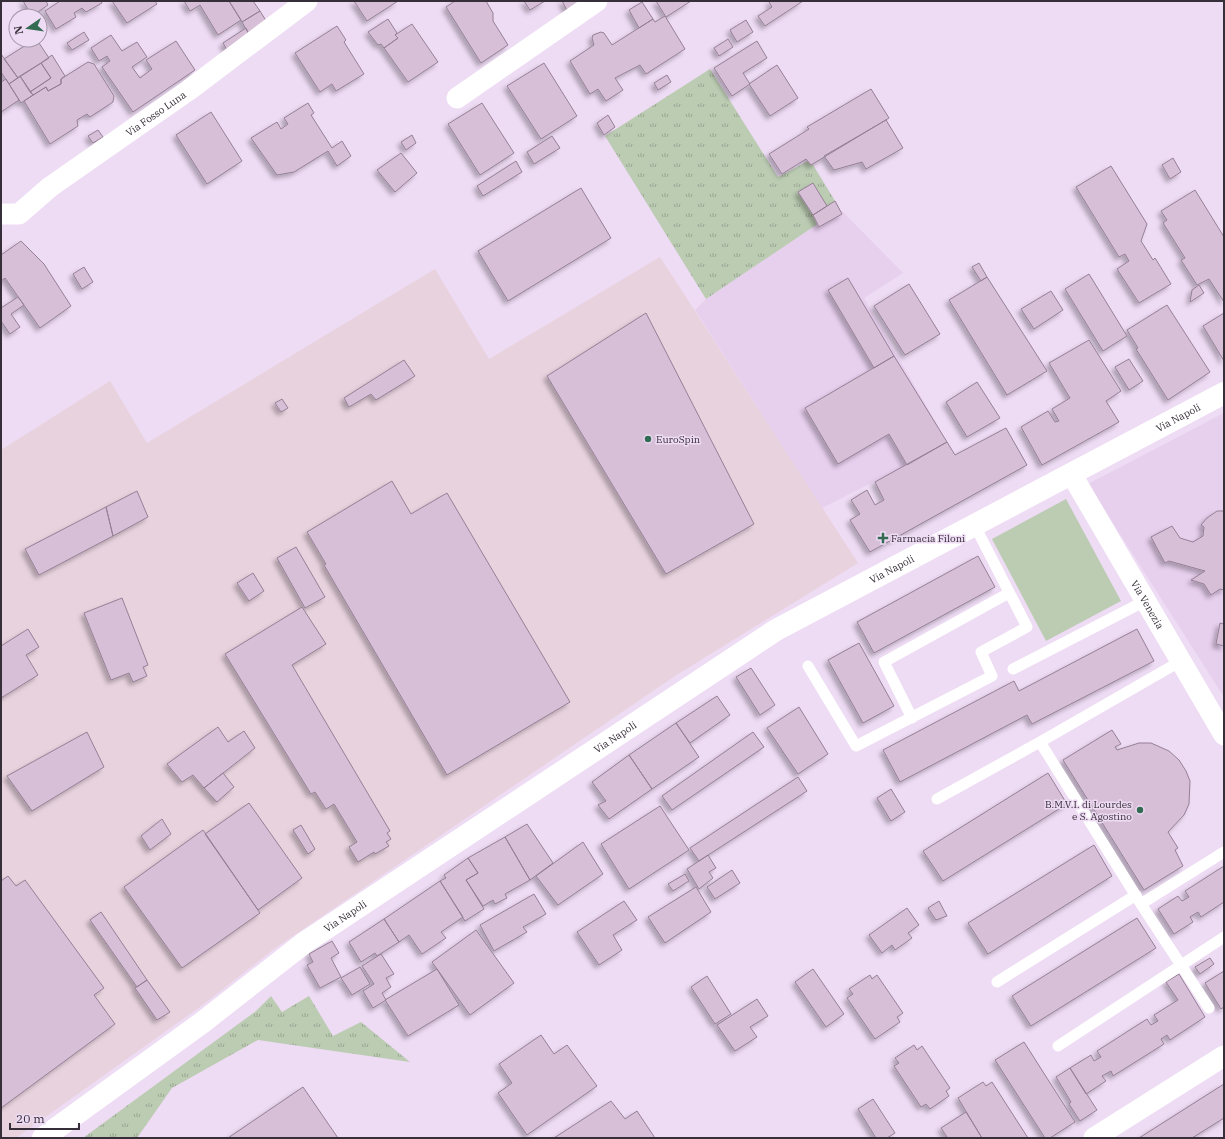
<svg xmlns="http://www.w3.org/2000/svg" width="1225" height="1139" font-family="'IBM Plex Serif',serif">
<defs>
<pattern id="grass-tufts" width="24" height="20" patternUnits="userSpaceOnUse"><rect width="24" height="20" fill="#bcccb3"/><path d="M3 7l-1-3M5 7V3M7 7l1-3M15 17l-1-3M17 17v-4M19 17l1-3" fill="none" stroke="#9aa693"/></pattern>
<filter id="shadow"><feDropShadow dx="-3.5" dy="3.5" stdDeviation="2" flood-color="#0004"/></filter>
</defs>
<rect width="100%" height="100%" fill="#eedbf4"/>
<!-- built -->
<path fill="#e7cfee" d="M840,209L903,273L864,298L947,442L907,465L822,508L695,310L706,299Z
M1224,413V697L1088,484Z"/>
<!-- industrial -->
<path fill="#e8d2de" d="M660,257L858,563L675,676L274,949L204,1004L16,1138H1V450L110,381L147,443L435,269L489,359Z"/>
<!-- grass -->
<path fill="url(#grass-tufts)" d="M710,69L778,177L810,160L840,209L706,299L605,136Z
M271,996L282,1012L309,996L333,1036L361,1022L410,1062L258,1040L172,1088L137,1138H83L256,1011Z"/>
<!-- park -->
<path fill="#bcccb3" d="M1066,499L1121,601L1046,641L992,539Z"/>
<!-- building -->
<path fill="#d7bfd8" stroke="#958096" filter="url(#shadow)" d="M23,1H46L48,5L32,16Z
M60,1H101L102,3L86,12L82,8L74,13L76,17L56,29L45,11Z
M112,1H155L157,4L127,23Z
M184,1H229L241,20L218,35L200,5L190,11Z
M229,1H253L260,11L242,22Z
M354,1H398L367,21Z
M455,1H486L493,13V21L508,45L481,63L446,7Z
M524,1H545L530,10Z
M562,1H582L569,14Z
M656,1H691L666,17Z
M771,1H803L765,26L758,16L772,7L769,2Z
M642,2L653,19L639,28L629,10Z
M260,11L268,24L250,36L242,22Z
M665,16L685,49L646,74L640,65L615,78L623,90L606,101L598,89L590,94L570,61L594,45L592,38L593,35L601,32L604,33L612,45L653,19L655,22Z
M388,19L397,33L395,35L398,38L384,48L381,44L378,45L368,32Z
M746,20L753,32L737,42L730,30Z
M412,24L438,62L408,82L384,48L398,38L395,35Z
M337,26L346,40L344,42L364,74L336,91L332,84L320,92L295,53Z
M246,28L250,36L227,50L223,43Z
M84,32L89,40L72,50L67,43Z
M111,35L122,51L137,42L147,57L132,67L140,78L152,69L146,60L176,41L195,70L133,112L102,67L110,61L107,56L99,61L91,48Z
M728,39L733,47L719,56L714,48Z
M34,40H37L49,58L18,78L4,59Z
M757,41L767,58L743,73L750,84L732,96L714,68Z
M1,54L18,78L9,84L1,72Z
M52,55L65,76L61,79V84L48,91L46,87L33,95L30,92L51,78L41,63Z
M88,62L94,64L114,96L113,102L90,117L87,114L77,120L78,126L50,144L24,101L46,87L48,91L61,84V79Z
M41,63L51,78L30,92L20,76Z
M544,63L577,116L541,139L507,86Z
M777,65L798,98L770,116L749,84Z
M667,75L671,82L658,90L654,83Z
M20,76L33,95L21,103L9,84Z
M6,79L19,100L1,112V82Z
M871,89L889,118L811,165L806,159L782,174L769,154L809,129L807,127Z
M308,103L314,113L311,115L332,148L342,141L351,156L337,166L328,151L294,172L277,175L251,138L277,122L281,129L288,124L284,118Z
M482,103L514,153L480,175L448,124Z
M211,112L242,161L207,184L176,135Z
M608,115L615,127L604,135L597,123Z
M886,120L903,148L866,169L862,162L834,170L824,156Z
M98,130L103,137L93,143L88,136Z
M412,135L416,143L406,150L401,142Z
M552,136L560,148L534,164L527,152Z
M401,153L417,173L395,192L377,170Z
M1173,158L1181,172L1170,179L1162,165Z
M516,161L522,172L483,196L477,186Z
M1111,166L1147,224L1141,241L1153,260L1155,258L1171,284L1139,303L1117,269L1129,261L1125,254L1119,257L1076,187Z
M813,183L827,206L813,215L798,192Z
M581,188L611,238L508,301L478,251Z
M1195,190L1224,237V302L1209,279L1197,285L1181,260L1185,258L1163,223L1167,220L1161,211Z
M835,201L842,214L819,227L813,215Z
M21,241L44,264L71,306L40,328L5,278L1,281V255Z
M979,263L987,277L981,281L972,267Z
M84,267L93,282L82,289L73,274Z
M1089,274L1127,336L1103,351L1065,289Z
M987,277L1047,371L1007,395L949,300Z
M848,278L894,356L874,368L828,290Z
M909,284L940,334L905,355L874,306Z
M1199,285L1204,293L1190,302L1192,290Z
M1051,291L1063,310L1034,329L1021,309Z
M18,297L24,305L11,314L20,327L10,334L1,321V308Z
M1167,305L1210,372L1168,400L1136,349L1138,348L1127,330Z
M646,313L754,524L666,574L547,376Z
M1224,313V361L1203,326Z
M1089,340L1121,391L1106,401L1119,422L1042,465L1021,427L1048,411L1055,422L1059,421L1052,409L1070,398L1049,363Z
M894,356L947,442L907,465L889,434L838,464L805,408Z
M1129,359L1143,381L1129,390L1115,367Z
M404,360L415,376L376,400L371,394L349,407L344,398Z
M977,382L1000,418L967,437L946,402Z
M282,399L288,408L281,412L275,403Z
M1006,428L1027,465L870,552L850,520L860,514L851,500L867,490L875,505L884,500L875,482L947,442L955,455Z
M392,481L411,514L447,493L570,702L447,775L324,565L326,564L307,532Z
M137,491L148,517L113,536L106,507Z
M106,507L113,536L39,575L25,549Z
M1217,511H1224V590L1220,589L1211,595L1204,584L1191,580L1205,571L1169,561L1165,563L1151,537L1172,526L1180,538L1193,542L1203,536L1204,527L1201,525L1207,518Z
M296,547L325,597L305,608L277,558Z
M978,556L995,587L874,653L857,622Z
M253,573L264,591L249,601L237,583Z
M122,598L148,665L143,667L147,676L133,682L129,673L111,680L84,613Z
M302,607L326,644L292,665L390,831L387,833L391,839L386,842L389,846L375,854L374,852L358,862L349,847L357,842L334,804L326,809L315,792L311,794L225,654Z
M1220,623L1224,624V646L1216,644Z
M28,629L39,647L26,655L38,675L1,698V646Z
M1137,629L1154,661L1032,724L1027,715L900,782L883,750L1014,681L1019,691Z
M859,643L894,706L863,723L828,660Z
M751,668L775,705L760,715L736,677Z
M717,696L730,715L690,743L676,723Z
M799,707L828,754L798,774L767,728Z
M676,723L699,757L652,789L629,755Z
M218,727L228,742L244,731L255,748L204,788L193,775L182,782L167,764Z
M1112,730L1121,744L1115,747L1117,750L1139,743H1151L1169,751L1179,760L1186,771L1190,781L1189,804L1184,815L1168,832L1178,848L1175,850L1183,866L1144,890L1063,760Z
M87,732L104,767L32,811L7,776Z
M753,732L764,747L672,810L662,796Z
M629,755L652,789L609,819L598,805L606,801L592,782Z
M223,773L234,787L217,802L204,788Z
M1048,773L1067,804L943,881L923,851Z
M798,777L807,791L699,861L690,848Z
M891,789L905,812L891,821L877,798Z
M249,803L302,878L258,910L205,834Z
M660,806L689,850L629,889L601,844Z
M162,819L171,834L150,850L141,836Z
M527,824L553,863L530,880L505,837Z
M301,825L315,849L308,854L293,830Z
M203,830L260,913L182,968L124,887Z
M505,837L530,880L505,894L507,898L495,904L493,900L483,906L466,880L478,873L468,858Z
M583,842L603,874L558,905L536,876Z
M1094,845L1112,876L988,954L968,923Z
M708,855L716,868L709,872L713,878L699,889L687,869Z
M468,858L478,873L466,880L484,909L465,921L440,881L446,878L444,875Z
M1224,866V902L1201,917L1198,912L1190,917L1193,922L1174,934L1158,909L1178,896L1182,901L1189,897L1185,891Z
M732,870L740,883L715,899L707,887Z
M685,874L689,881L673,891L668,884Z
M8,876L16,886L25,880L104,988L94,995L115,1024L1,1108V881Z
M440,881L463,917L441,932L446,938L422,954L409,935L399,942L384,919Z
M696,887L711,912L665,943L648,917Z
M534,894L546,914L523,927L527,932L494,951L480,925Z
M624,901L637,920L613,935L622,950L599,965L577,932Z
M939,901L947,916L936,920L928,908Z
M907,908L919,925L908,933L912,938L895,950L892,945L882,953L869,935Z
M101,912L147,980L137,987L90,920Z
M1137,918L1156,948L1031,1026L1012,996Z
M384,919L399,942L377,956L375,953L361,962L349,942Z
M476,930L514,983L470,1015L432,962Z
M332,941L339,953L331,958L341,977L320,988L307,965L313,962L309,954Z
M381,954L394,974L386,978L391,987L382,993L386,1000L373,1008L363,991L374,984L362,966Z
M1210,958L1214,964L1200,974L1195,967Z
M360,967L370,984L352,995L341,978Z
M437,969L459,1005L408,1036L385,1000Z
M813,969L844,1014L826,1027L795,982Z
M1224,971V1007L1221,1009L1205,983Z
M1179,974L1205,1017L1170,1040L1167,1035L1161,1039L1164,1044L1113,1076L1111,1071L1102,1076L1106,1081L1086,1094L1070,1068L1091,1055L1094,1061L1101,1057L1097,1051L1147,1019L1151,1025L1158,1021L1154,1015L1178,1000L1166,982Z
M870,975L872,979L877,975L903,1013L897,1017L900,1022L875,1039L847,998L853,994L849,989Z
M707,976L731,1014L715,1024L691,987Z
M147,980L170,1012L157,1020L135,988Z
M757,999L768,1016L750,1027L757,1037L735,1051L717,1025Z
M541,1035L554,1054L567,1045L597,1086L527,1135L498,1093L512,1083L499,1064Z
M1024,1042L1075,1122L1050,1138H1045L995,1060Z
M914,1045L917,1050L922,1046L950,1088L946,1091L949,1096L930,1109L926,1104L921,1107L894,1066L899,1063L895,1058Z
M1070,1068L1097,1110L1080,1121L1069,1104L1071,1102L1056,1077Z
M983,1082L986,1086L992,1082L1028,1138H982L958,1098Z
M1224,1084V1118L1192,1138H1139Z
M303,1087L338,1138H228Z
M873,1099L895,1133L887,1138H876L858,1109Z
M611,1101L625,1119L637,1111L655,1138H554Z
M966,1112L982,1138H946L947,1137L941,1128Z"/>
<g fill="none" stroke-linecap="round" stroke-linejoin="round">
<!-- lane -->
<path stroke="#fff" stroke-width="11" d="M808,666L856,746L992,676L981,652L1027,627L975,526
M1013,669L1145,601
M912,718L884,662L1009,593
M1040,742L1141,904L1209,1008
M937,799L1040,742L1181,661
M1141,904L1224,852
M997,982L1136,895
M1058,1046L1224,937"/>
<!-- street -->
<g stroke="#fff" stroke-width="21">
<path d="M457,98L597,1"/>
<path id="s1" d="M1,214H19L50,187L189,90L307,1"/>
<path id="s2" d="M1072,475L1224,735"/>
<path d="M1094,1138L1224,1056"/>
</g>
<!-- secondary -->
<path stroke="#fff" stroke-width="22" id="s3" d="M43,1138L203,1022L304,943L776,630L1224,393"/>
</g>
<!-- markers -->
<g fill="#336b52" stroke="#eedbf4" stroke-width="1.5">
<circle cx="648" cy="439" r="4"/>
<path d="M881 532h4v4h4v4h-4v4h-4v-4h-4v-4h4z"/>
<circle cx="1140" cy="810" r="4"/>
</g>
<g text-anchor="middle" stroke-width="3" stroke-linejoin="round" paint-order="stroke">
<!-- street labels -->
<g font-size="10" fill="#362e38" stroke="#eedbf4">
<text dy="4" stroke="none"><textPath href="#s1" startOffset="188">Via Fosso Luna</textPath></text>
<text dy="4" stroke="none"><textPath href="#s3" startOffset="1347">Via Napoli</textPath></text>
<text dy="4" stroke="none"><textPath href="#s3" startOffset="1023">Via Napoli</textPath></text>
<text dy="4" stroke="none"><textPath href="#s2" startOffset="150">Via Venezia</textPath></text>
<text dy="4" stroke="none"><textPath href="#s3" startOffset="699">Via Napoli</textPath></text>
<text dy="4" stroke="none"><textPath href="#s3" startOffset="375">Via Napoli</textPath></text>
</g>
<!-- poi labels -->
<g font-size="10" fill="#362e38" stroke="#eedbf4" text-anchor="start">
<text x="656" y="443">EuroSpin</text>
<text x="891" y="542">Farmacia Filoni</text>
<text x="1132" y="808" text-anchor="end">B.M.V.I. di Lourdes<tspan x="1132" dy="12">e S. Agostino</tspan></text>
</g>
</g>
<!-- border -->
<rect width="1225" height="1139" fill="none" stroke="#362e38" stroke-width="4"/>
<!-- north arrow -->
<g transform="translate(28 28) rotate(257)"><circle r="19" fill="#eedbf4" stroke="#a496a9"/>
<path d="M0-3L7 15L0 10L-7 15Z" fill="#336b52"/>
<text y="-6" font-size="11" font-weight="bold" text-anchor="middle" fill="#362e38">N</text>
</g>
<!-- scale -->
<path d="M10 1123v6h69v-6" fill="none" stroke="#362e38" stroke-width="2"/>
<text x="16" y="1123" font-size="12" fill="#362e38" stroke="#eedbf4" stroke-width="3" paint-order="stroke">20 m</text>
</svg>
